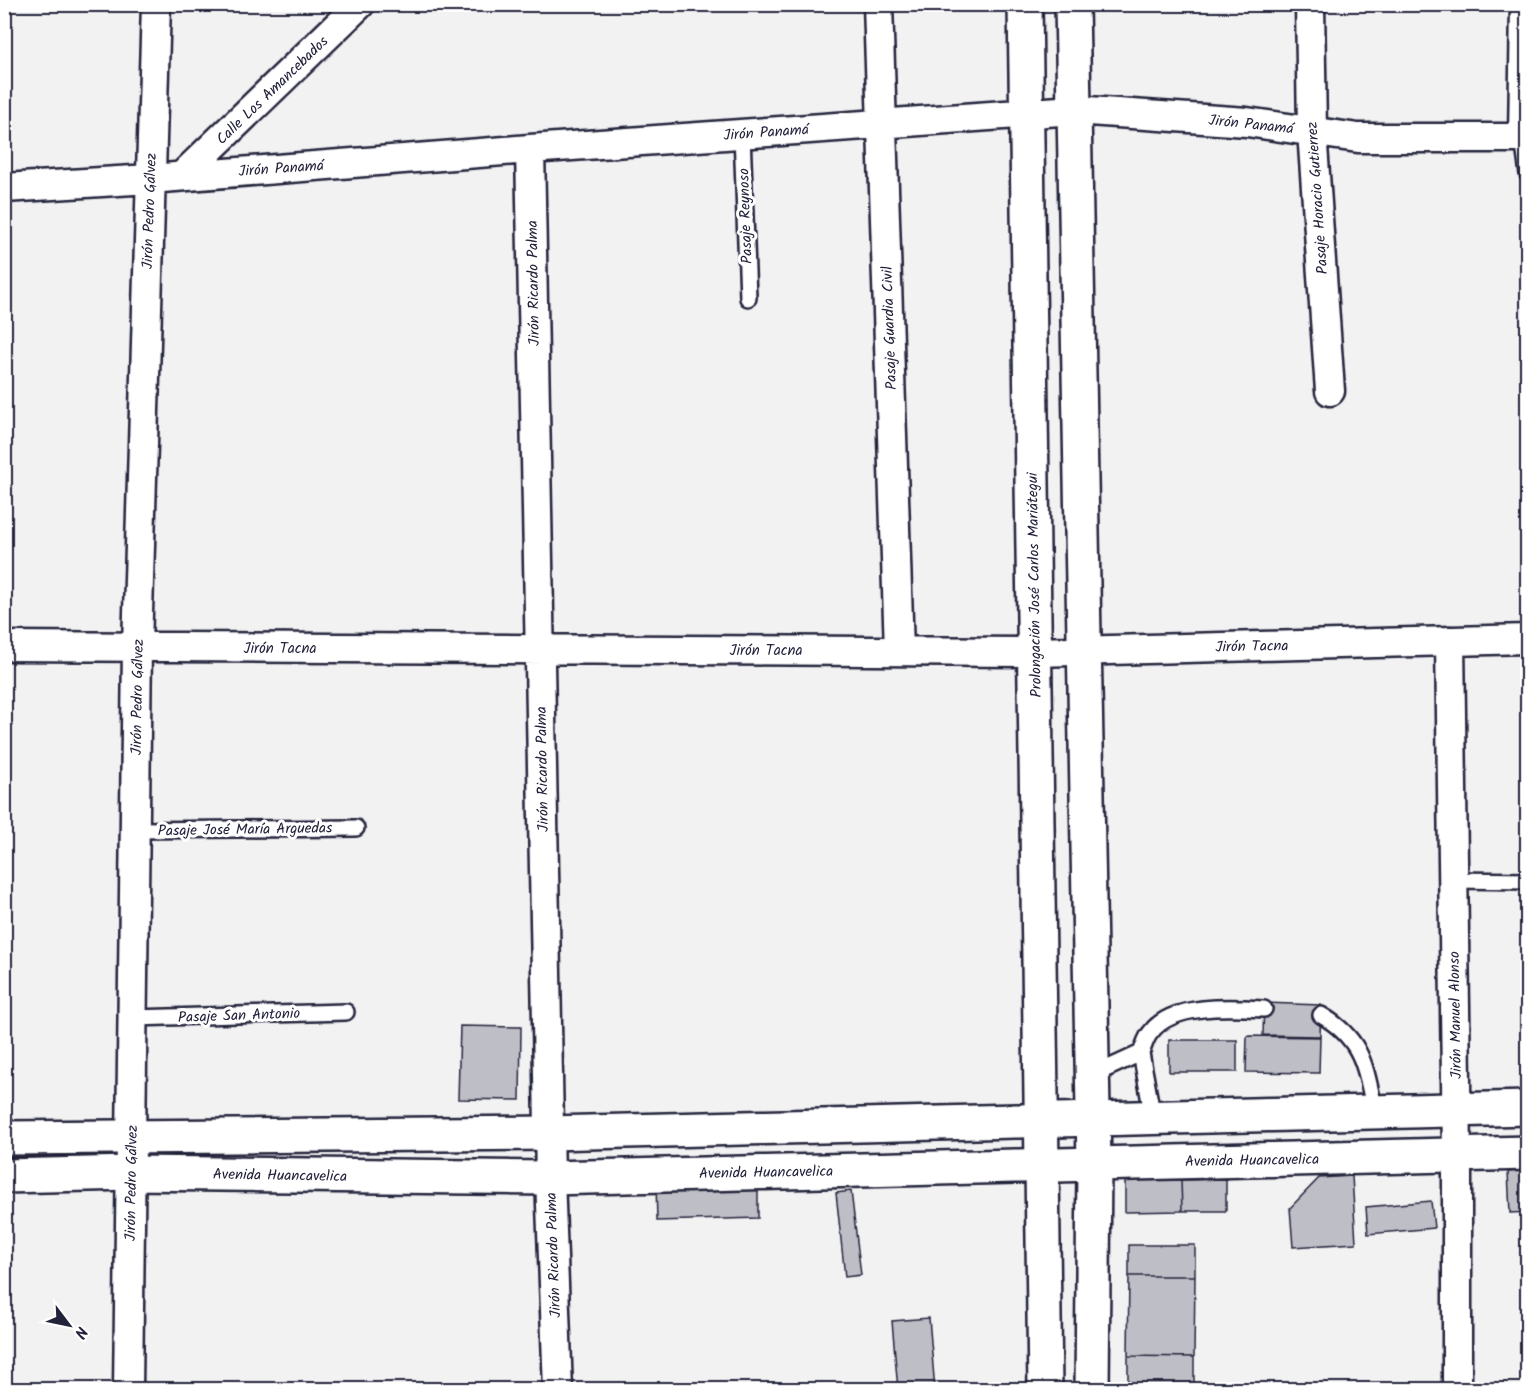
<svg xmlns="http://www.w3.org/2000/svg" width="1532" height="1394" font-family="Kalam,sans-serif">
<rect width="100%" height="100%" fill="#f2f2f3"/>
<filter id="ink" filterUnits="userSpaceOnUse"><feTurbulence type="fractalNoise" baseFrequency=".0167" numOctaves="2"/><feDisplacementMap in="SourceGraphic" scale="12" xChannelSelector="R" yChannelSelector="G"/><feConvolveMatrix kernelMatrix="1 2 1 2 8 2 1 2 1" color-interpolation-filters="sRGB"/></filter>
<g filter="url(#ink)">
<!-- building -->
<path fill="#bebec6" stroke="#22223b" stroke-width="1.5" d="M1264,1003L1321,1005L1320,1036L1263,1035Z
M460,1026L521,1027L520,1100L458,1099Z
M1247,1036L1320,1037L1319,1073L1246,1072Z
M1169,1040H1237V1072H1169Z
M1528,1170V1212L1510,1213L1508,1172Z
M1352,1176L1356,1243L1293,1247L1290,1208L1319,1178Z
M1226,1179V1211H1182L1181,1180Z
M758,1180V1218L657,1221L656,1182Z
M1125,1180H1181L1182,1211L1125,1212Z
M851,1191L861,1275L845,1277L836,1193Z
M1431,1201L1434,1228L1368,1234L1366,1207Z
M1129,1245H1195V1276H1129Z
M1129,1276H1195L1194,1357L1128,1356Z
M929,1318L935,1390H898L892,1321Z
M1128,1356L1194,1357V1390H1128Z"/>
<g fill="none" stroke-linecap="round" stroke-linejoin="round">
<defs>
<path id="service" d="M742,133L748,298
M1523,138L1528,174
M135,830L356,828
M1453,880L1528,881
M1321,1015C1364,1040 1365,1068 1375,1111
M133,1018L346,1012
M1141,1053L1153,1118
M1093,1075L1141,1053C1144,1046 1146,1037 1151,1032C1172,1003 1232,1007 1264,1009"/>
<path id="minor" d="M878,4L899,651
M1310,4L1312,131L1330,391
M1523,138L1525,4
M530,149L550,1178L558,1390
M183,175L360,4
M4,188L150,179L530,149L1074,110L1247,122L1358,138H1528
M1450,641L1457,1155V1390
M4,646L1035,652L1528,639
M128,1390L137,647L156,4"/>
<path id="tertiary" d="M1025,4L1042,1165
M1072,4L1094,1164"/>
<path id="secondary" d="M1042,1165L1045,1390
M1092,1390L1094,1164"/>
<path id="trunk" d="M4,1138L550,1133L1528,1108
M4,1176L132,1173L550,1178L1528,1153"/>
</defs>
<!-- service casing -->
<use href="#service" stroke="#22223b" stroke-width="20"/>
<!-- minor casing -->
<use href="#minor" stroke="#22223b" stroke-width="33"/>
<!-- tertiary casing -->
<use href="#tertiary" stroke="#22223b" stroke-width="38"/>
<!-- secondary casing -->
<use href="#secondary" stroke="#22223b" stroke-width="38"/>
<!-- trunk casing -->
<use href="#trunk" stroke="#22223b" stroke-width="38"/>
<!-- service -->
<use href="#service" stroke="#fff" stroke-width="15"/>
<!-- minor -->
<use href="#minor" stroke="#fff" stroke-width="28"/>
<!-- tertiary -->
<use href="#tertiary" stroke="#fff" stroke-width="33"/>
<!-- secondary -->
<use href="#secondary" stroke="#fff" stroke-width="33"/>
<!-- trunk -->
<use href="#trunk" stroke="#fff" stroke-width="33"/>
</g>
</g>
<g text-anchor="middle" stroke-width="6" stroke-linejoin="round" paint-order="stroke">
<!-- street labels -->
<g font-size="15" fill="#22223b" stroke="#fff">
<text transform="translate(272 90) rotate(-44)" y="5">Calle Los Amancebados</text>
<text transform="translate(1251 124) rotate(6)" y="5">Jirón Panamá</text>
<text transform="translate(766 132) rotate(-4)" y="5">Jirón Panamá</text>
<text transform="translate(281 168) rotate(-4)" y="5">Jirón Panamá</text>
<text transform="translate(1317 198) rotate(-94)" y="5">Pasaje Horacio Gutierrez</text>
<text transform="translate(149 211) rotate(-88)" y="5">Jirón Pedro Gálvez</text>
<text transform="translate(745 216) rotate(-92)" y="5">Pasaje Reynoso</text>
<text transform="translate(533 283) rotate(-91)" y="5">Jirón Ricardo Palma</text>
<text transform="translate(889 328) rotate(-92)" y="5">Pasaje Guardia Civil</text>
<text transform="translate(1034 585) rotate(-91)" y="5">Prolongación José Carlos Mariátegui</text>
<text transform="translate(1252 646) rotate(-1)" y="5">Jirón Tacna</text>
<text x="280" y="653">Jirón Tacna</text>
<text x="766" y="655">Jirón Tacna</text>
<text transform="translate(137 697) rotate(-89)" y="5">Jirón Pedro Gálvez</text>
<text transform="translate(542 769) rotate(-91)" y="5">Jirón Ricardo Palma</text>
<text transform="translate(245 829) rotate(-1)" y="5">Pasaje José María Arguedas</text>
<text transform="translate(239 1015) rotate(-2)" y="5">Pasaje San Antonio</text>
<text transform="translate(1455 1015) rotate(-91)" y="5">Jirón Manuel Alonso</text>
<text transform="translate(1252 1160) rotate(-1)" y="5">Avenida Huancavelica</text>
<text transform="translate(766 1172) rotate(-1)" y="5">Avenida Huancavelica</text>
<text transform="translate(280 1175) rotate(1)" y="5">Avenida Huancavelica</text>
<text transform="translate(131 1183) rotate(-89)" y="5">Jirón Pedro Gálvez</text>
<text transform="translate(553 1255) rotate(-92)" y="5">Jirón Ricardo Palma</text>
</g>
</g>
<!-- margin -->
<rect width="1532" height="1394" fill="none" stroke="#fff" stroke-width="24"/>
<rect x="12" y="12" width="1508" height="1370" fill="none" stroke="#22223b" stroke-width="2" filter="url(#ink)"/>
<!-- north arrow -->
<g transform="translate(69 1325) rotate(122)" stroke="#ffffff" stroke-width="4.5" paint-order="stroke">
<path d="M0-4.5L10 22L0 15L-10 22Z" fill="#22223b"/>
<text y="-9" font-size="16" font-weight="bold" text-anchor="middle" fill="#22223b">N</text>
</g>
</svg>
